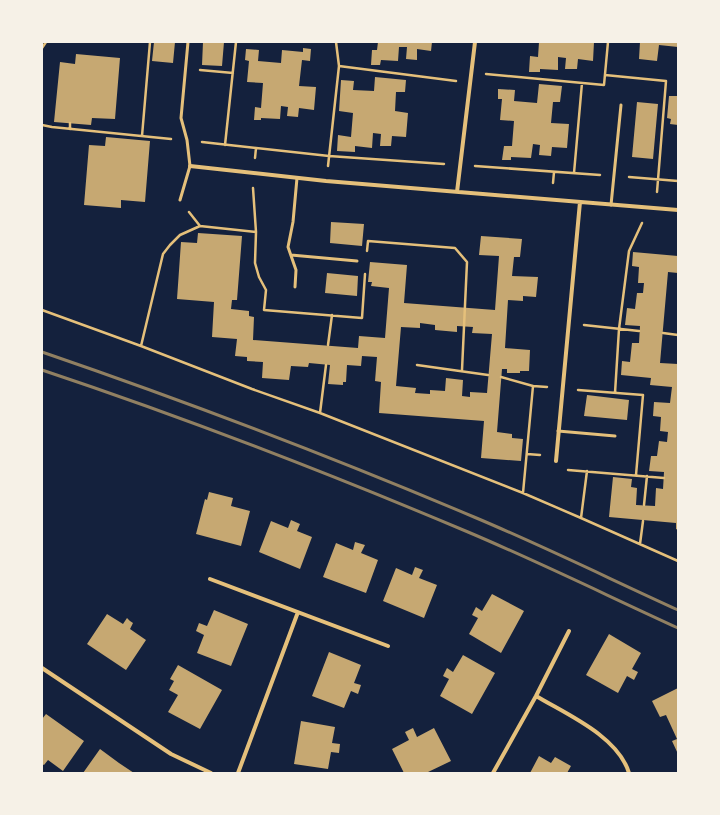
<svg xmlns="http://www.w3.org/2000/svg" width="720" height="815" font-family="'Noto Sans',sans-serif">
<rect width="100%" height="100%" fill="#14213d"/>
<!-- building -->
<path fill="#c6a872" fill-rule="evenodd" d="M154,42H175L173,63L152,61Z
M203,42H224L222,66L202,65Z
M378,42H432L431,51L417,49V60L406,59L407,47H399L398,61L381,60L380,65H371L372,50H377Z
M539,42H594L593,61L578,59L577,69H565L566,58L558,57V70L540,69V72H529L530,56L538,57Z
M640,42H678V47L659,45L657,61L639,59Z
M303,48L311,49L310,61L302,60L299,86L316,87L314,110L299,108L298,117L287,116L288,107L281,106L280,119L261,118V120H254L255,107L261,108L263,83L247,82L249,61L245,60L246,49L259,50L258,61L281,63L282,50L303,52Z
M76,54L120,58L115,119L92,118L91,125L54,122L60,62L75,64Z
M375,77L406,80L405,92H396L395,111L408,113L406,137L392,136L391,146H380L381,134L373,133L372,148L355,146V152L337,151L338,135L351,137L353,113L339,111L341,80L354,81L353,90L374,91Z
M539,84L562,86L560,102H553L551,123L569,124L567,148L552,147L551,156L539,155L540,145L533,144L531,158L511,157V160H502L504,146H512L514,121L500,120L502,99H498V89L515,90L514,101L537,103Z
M669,96H678V125L670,124L671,119L667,118Z
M637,102L658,104L653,159L632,157Z
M106,137L150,141L145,202L121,200V208L84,205L89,145L105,146Z
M331,222L364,224L362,246L330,243Z
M198,233L242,236L237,300H232L231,309L249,311V316L254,317L253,340L358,348L359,336L385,338L389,288L371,286L372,282H368L370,262L407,265L404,303L495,310L499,256L479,255L481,236L522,239L520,257H514L512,276L538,277L536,297L523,296V301L508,300L505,348L530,350L529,371H520V373H507V369H502L497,432L512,434V438L523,439L521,461L481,458L484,421L379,413L381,382L375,381L377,357L362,356L361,366L347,365L346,382H343V385L328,384L330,365L309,363L308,367L291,366L289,380L262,378L263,362L247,361V357L235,356L237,339L212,337L214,302L177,299L181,242L197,243ZM420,323L435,325V330L457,332V326L473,327L472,333L492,334L487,393L470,392V397L462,396L463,380L446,378L445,391L430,390V394L415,393L416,388L396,386L401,327L420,328Z
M633,252L678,256V273L668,272L660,363L678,364V530L676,529V523L609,517L613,477L632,479L631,487L637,488L636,505L655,506L656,488L663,489L664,472L649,471L651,456H657L659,441L667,442L668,432L660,431L661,417L653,416L654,402L670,403L672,387L650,385L651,378L621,375L622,361L630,362L632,343H639L640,326L625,325L627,308L635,309L637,293H643L644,283H638L639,267L632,266Z
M327,273L358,276L357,296L325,293Z
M587,395L629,400L627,420L584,416Z
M209,492L233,498L231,506L250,511L241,546L196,534L205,499L207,500Z
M291,520L300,524L297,531L312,537L300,569L259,552L271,521L288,528Z
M355,542L365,545L361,553L378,560L366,593L323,577L336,543L353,550Z
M415,567L423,570L419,578L437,585L424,618L383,601L396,568L412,575Z
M492,594L524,611L501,653L469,634L478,618L472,615L476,607L482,611Z
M214,610L248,624L231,666L197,653L204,635L196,631L199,623L207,626Z
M107,614L123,624L127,618L130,621L133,623L130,629L146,640L126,670L87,644Z
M609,634L641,653L632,669L638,672L634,680L627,676L618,693L586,675Z
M329,652L361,665L354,683L361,685L358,694L351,691L344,708L312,696Z
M463,655L495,673L472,714L440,696L449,679L443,676L447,668L453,672Z
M178,665L222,690L200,729L168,712L178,695L169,690L174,681L170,679Z
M678,688V754L672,741L677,739L666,715L660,717L652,701Z
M46,714L84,741L63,771L48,760L44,765L42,764V719Z
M301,721L335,727L332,743L340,744L339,753L331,752L328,769L294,764Z
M413,728L417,737L434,728L451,761L426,773H404L392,749L409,740L405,732Z
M100,749L119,763L134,773H83Z
M539,756L551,763L555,757L571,766L567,773H530Z"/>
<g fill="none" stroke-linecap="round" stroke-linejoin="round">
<!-- path -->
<path stroke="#e5c07b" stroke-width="2.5" d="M42,48L46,42
M339,66L456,81
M200,70L233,73
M486,74L604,85L608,42
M605,75L666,81L657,192
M42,125L52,127L171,139
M70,129V123
M142,136L150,42
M202,142L329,156L444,164
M225,145L236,42
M255,158L256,148
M328,166L339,66L336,42
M475,166L600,175
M574,173L582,83
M629,177L678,181
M553,183L554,172
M253,188L256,232L255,263L259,277L266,290L264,310L362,318L365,274
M189,212L200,226
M367,251L368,241L455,248L467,262L462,370
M42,310L141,346L252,389L320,413L523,493L581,518L678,561
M584,325L639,331
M663,333L678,335
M328,345L332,315
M141,346L163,254L170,245L180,235L200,226L256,232
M417,365L488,375
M501,377L533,386
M578,390L643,395L636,475
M615,393L619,329L629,251L642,223
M320,413L326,365
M527,454L540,455
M568,470L664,478
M523,493L533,386L547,387
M644,505L647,476
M581,518L587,471
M640,544L643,521"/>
<!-- service -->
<path stroke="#e5c07b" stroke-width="3" d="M180,200L190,166L187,140L181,118L188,42
M611,205L621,105
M291,255L357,261
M295,287L296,270L288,247L293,222L297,178
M558,431L615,436"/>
<!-- minor -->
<path stroke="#e5c07b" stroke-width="4" d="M190,166L326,181L678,210
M457,192L475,42
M556,461L580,202
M210,579L388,646
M42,668L171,754L211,773
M536,696C566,714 618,736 629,773
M238,773L298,612
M493,773L536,696L569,631"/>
<!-- rail -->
<path stroke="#918062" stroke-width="3" d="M42,352C188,402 332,457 474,517C543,546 610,579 678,610
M42,370C186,418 328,473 468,532C539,562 608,596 678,628"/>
</g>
<!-- border -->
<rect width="720" height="815" fill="none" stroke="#f6f1e7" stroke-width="86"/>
</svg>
